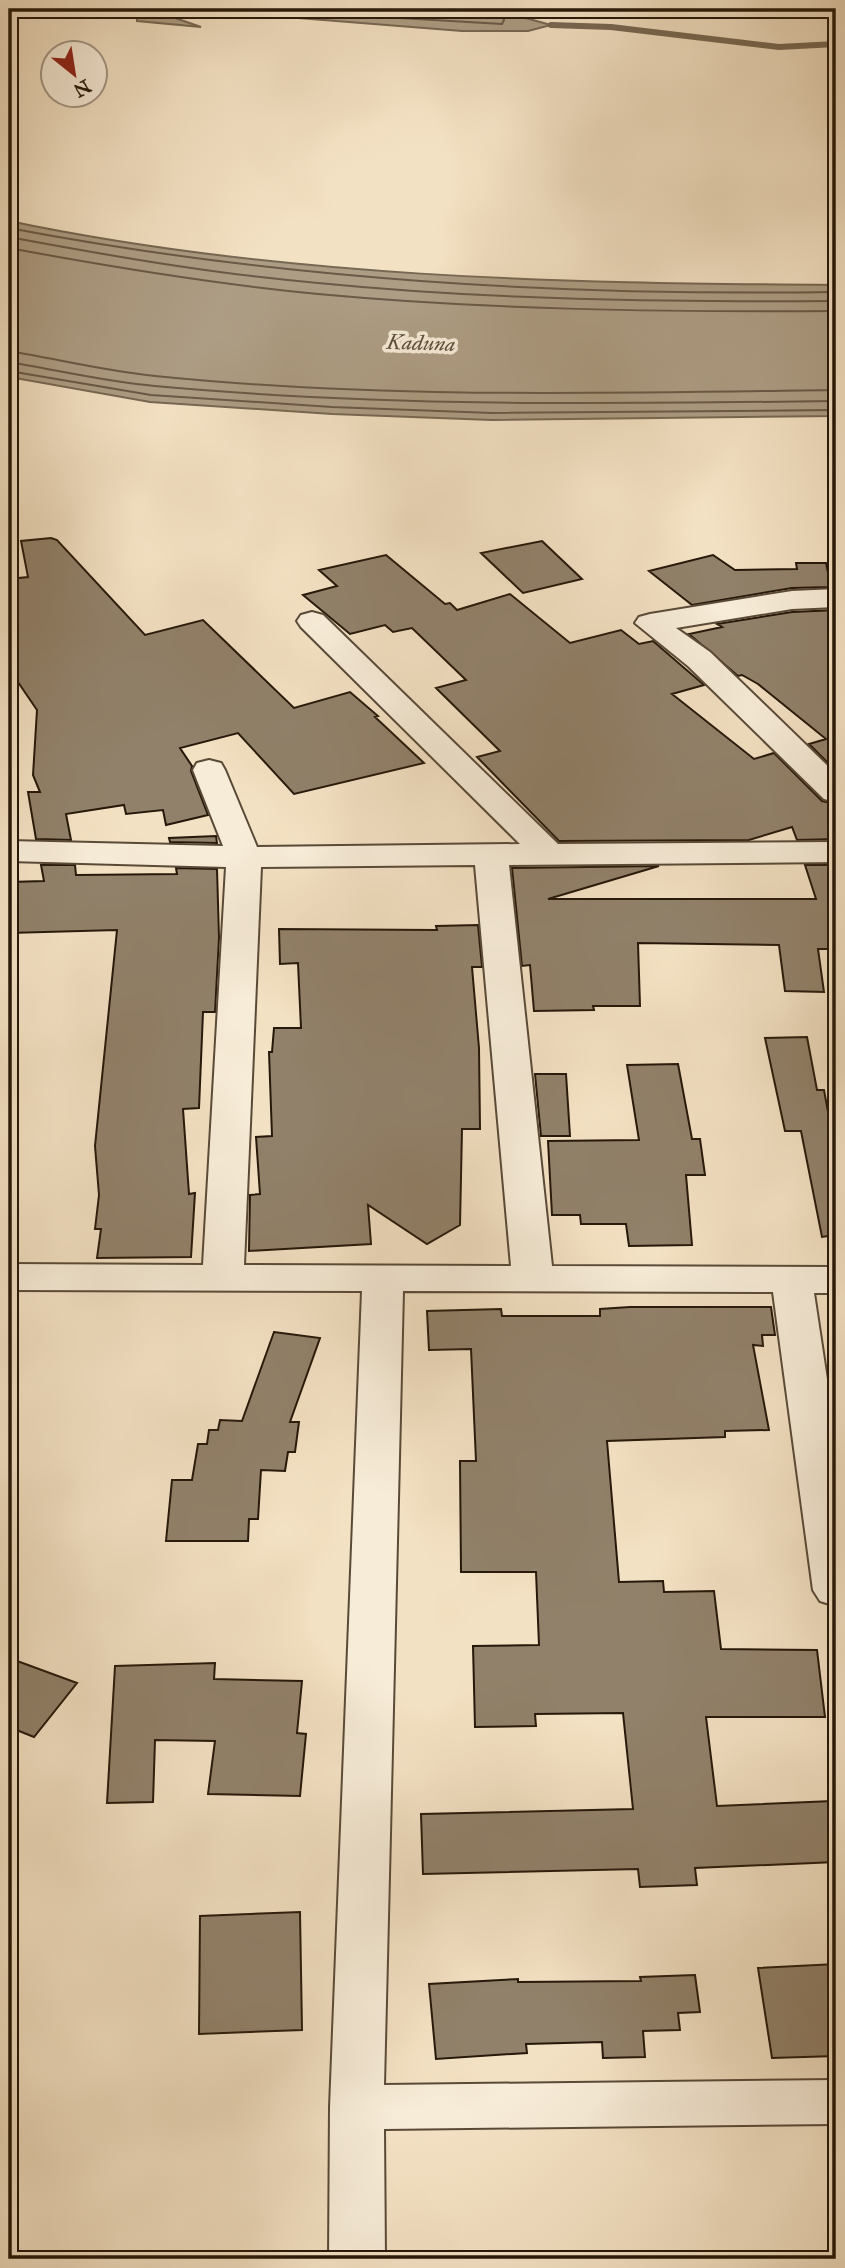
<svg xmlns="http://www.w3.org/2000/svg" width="845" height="2268" font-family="'IM FELL Great Primer',serif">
<rect width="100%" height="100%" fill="#f3e1c3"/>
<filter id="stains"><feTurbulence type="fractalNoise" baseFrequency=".00286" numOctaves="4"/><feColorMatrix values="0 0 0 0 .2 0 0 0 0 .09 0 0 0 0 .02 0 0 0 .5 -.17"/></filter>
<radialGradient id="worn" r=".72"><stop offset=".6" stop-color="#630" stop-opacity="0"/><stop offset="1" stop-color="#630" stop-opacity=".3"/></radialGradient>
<!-- water -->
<path fill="#ad9d84" stroke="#776853" stroke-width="2" d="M132,9H493L551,25L528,31H462L196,10L158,12L201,27L137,21V12Z
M9,221C282,278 559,283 836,285V416L492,420L332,414L150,402L9,377Z"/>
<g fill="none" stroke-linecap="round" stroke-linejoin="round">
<!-- shore -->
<path stroke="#6a5a47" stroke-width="2" d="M247,9L502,24L504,20L499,9
M364,9L487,15L490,9
M9,228C282,280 558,296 836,292
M9,237C111,256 214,274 318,283C490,300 663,302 836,301
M9,248C111,267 214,284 318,294C490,310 663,312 836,311
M9,351C57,359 106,371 155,376C381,399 609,393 836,390
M9,362C57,370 106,382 155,386C383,407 607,404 836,401
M9,371L151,395L332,407L492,413L836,410"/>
<!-- stream -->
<path stroke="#776853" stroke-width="6" d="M551,25L611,27L779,47L836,44"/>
</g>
<!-- building -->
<path fill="#91816a" stroke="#26180a" stroke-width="2" d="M51,538L57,540L145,635L203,620L294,708L350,692L378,716L375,717L424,763L294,794L238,733L180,748L192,766L191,771L208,815L166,825L163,810L126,814L124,805L66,814L71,840L36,839L28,792H40L33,775L37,710L9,669V579L28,577L21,541Z
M542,541L582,579L523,593L481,553Z
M386,555L445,604L450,603L457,610L510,594L570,643L621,630L639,644L653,641L704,685L672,694L754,759L774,753L822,801L836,804V839L797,840L792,827L749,840L559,841L477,757L500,751L436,688L466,680L412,628L393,632L385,625L350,634L303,595L337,586L319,570Z
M713,555L735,570L797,569L796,563H826L831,587L792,588L692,605L649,571Z
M836,610V771L809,744L826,739L758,684L742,675L738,676L689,634L722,627L717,624L792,612Z
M216,836L217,843L170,842L169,838Z
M41,865H75L76,875L177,874L176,868L217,869L219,938L215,1012H203L199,1108L183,1109L189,1194L195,1193L191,1257L97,1258L101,1229H95L99,1195L95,1146L117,930L9,933V882L44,881Z
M805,865H836V949H818L824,992L785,991L779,945L638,943L640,1006H593L594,1010L534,1011L530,965L522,966L512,868L659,866L548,899H816Z
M478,925L482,967H472L479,1048L480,1129H462L460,1225L427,1244L368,1205L371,1244L249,1251L250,1195L260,1194L256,1137L272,1136L269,1052H272L274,1028H301L298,963L280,964L279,929L437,930L436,926Z
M807,1037L817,1090H824L833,1139H836V1235L822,1237L801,1131H785L765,1038Z
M678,1064L692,1139H700L705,1175H686L692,1245L629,1246L626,1224H581L580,1215H552L548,1141L639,1140L627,1065Z
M535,1074H566L570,1136H541Z
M630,1307H771L775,1335H762L763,1346L753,1345L769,1430L725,1431V1437L607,1441L619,1582L663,1581L664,1592L714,1591L721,1649L817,1650L825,1717H706L717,1806L832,1801L836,1822V1862L695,1868L697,1885L640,1887L638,1869L423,1874L421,1814L633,1809L623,1713L535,1714L536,1726L475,1727L473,1646L539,1645L536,1572H461L460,1461H476L471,1349L429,1350L427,1311L501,1309L502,1316H600V1309Z
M274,1332L320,1338L290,1422H299L295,1452H288L285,1471L261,1470L258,1519H249L248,1541H166L172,1480H192L198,1444H207L209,1430H218L220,1420L242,1421Z
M9,1658L77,1683L34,1737L9,1727Z
M215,1663L214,1679L302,1681L297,1733L306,1734L300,1796L208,1794L215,1741L155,1740L153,1802L107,1803L115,1666Z
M300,1912L302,2030L199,2034L200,1916Z
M836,1964V2056L772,2058L758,1968Z
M695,1975L700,2012L678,2013L680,2030L643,2031L645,2057L603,2058L602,2042L526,2044L527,2053L436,2059L429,1984L518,1979V1982L641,1981L640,1977Z"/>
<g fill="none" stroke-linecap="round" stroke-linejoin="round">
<defs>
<path id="minor" d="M836,589V607L792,609L676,628L710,652L836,774V802L824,799L688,666L635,623L639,617L650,614L792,591Z
M312,612L323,615L558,844L836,842V862L509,865L552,1266L836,1267V1293H814L836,1439V1606L820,1601L813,1590L773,1292L403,1291L384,2085L836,2080V2124L384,2129L385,2259H329L330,2107L362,1291L9,1290V1264L203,1265L226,867L9,861V841L223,846L193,770L197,763L209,760L221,763L225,770L257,847L520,844L301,627L297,621L301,615ZM475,865L511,1266L244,1265L261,867Z"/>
</defs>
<!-- minor casing -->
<use href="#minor" stroke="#594a38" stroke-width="4"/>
<!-- minor -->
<use href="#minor" fill="#f7ecd8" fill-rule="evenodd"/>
</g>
<g text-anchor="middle" stroke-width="7" stroke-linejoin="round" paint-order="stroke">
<!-- far-water labels -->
<g font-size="21" font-style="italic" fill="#5c4d3b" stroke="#f7ecd8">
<text transform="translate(421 343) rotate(2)" y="7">Kaduna</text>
</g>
</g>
<!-- margin -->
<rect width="845" height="2268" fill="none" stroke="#f3e1c3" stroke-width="35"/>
<rect x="10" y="10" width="824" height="2247" fill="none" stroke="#26180a" stroke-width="3.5"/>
<rect x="18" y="18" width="810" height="2233" fill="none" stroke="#26180a" stroke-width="2"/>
<!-- north arrow -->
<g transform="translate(74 74) rotate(150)"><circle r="33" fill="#f7ecd8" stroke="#a39786" stroke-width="2"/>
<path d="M0-5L12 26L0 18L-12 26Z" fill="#8f2418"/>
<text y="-10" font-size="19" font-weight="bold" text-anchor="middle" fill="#26180a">N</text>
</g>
<rect width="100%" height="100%" filter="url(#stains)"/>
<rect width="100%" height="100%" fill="url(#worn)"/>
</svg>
